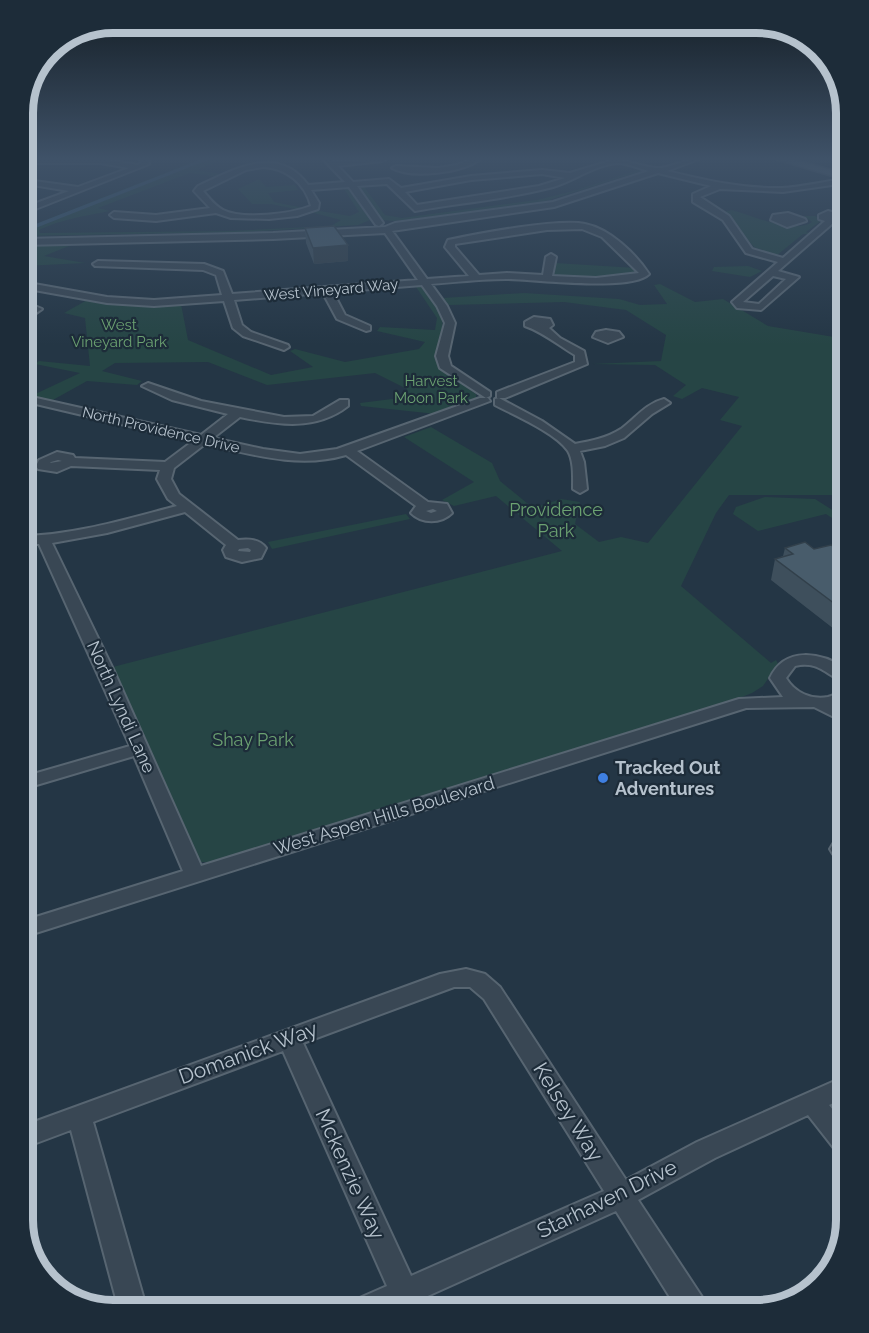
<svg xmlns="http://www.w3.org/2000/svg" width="869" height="1333" font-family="Raleway,sans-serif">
<rect width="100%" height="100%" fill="#243645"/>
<!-- green -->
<path fill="#264545" d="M200,159H232L221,160L197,170L226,175L219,177L190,173L98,208L110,211C86,216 62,219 39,230L40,233L228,231L331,226L341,220L310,212L314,210L350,216L359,212L342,186L347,185L370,220L358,225L246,232L23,236V225L31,226Z
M639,170H644L546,201L501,209L394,221L382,220L354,186L362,184L385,215L402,218L537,200L577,190Z
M259,179L266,187L295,185L298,190L268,193L274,202L304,208L300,210L271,204H252L238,189Z
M732,210C751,215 794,235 812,222L804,216H815L822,220L806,232L813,234H803L776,256L754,247L723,212Z
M79,242L44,256L85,263L23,266V243Z
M555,263L636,268L637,270C617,286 578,277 554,276Z
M748,266L762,271L750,277L712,271L714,267Z
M414,284L422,286C444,314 449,323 434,357L443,371L476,394V398L436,414L361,406L360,403L408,397L407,389L375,373L267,385L208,362L115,363L102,371L142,381L137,385L87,381L51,401L31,396L80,373L35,364L39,361L90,366L85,318L64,313L89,299L138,305L181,304L188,340L271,375L313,367L290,351L295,349L345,362L419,349L425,342L377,331L380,327L435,330L437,318Z
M660,284L695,302L723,299L768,326L846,339V495H729L716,513L681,586L771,663L776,660L778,664L763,686L752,693L724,704L223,862H189L105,669L562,551L496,496L454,506L442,500L474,482L404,437L431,427L492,463L500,481L533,508L561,499L580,502L575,524L599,542L621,537L648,543L742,426L720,420L739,397L702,388L682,399L673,396L686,385L655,365L592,364L661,361L666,335L626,310L564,302L449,305L443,298L524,293L619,299L640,305L667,304L654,285Z
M765,497L815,499L845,518L835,520L826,514L758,531L733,514L736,507Z
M406,514L410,519L272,549L268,542Z"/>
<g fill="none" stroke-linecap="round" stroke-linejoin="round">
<!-- canal -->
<path fill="#36546d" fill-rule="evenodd" d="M202,159H210L23,233V229Z"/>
<defs>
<path id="minor" d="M23,159H100L138,165L141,163L140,159H148L149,164L23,214V208L69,191L27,184V180L78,187L129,168L100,163H23Z
M323,159H331L334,162L386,159L382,161L338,166L353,182L389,179L401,188L471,176L542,170L570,173L610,161L607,159C624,159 639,166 656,168C669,169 684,159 699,159L667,171C705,180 742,189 782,188C803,187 825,181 846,179V183L783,192L720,189L700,197L729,216L752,249L783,258L825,221L819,219V215L828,211L846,216V220L833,223L778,271L799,277L761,310L737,308L732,302L778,262L746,253L723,220L693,202V194L711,186L658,173L554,207L392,231L427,279L469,276L445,247L448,240C477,234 559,218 585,224C610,229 635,253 649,274C631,292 534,279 506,279C481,279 456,282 431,284L447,306L455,323L448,356L451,366L490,392V396L486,398L440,368L436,356L445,323L437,306L422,285L333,292L345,315L370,326V330L366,331L337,319L323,293L234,300L242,325L251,332L288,345L289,347L284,350L243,336L233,328L224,301L154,306L107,303L23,288V282L107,297L154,300L222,295L216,275L203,270L95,266L93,264L98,261L204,264L223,271L232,294L418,280L385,233L273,239L23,245V239L273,233L385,227L395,223L553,202L649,171C640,169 627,163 618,163C594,165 574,181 553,187C508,199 461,203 415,211L387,184L357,186L383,223L379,226L376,225L349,187L311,190L319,203L318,209L297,216L269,219L231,218L216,213L156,221L114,218L110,215L114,212L156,215L210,208L194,191L198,186C235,169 278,144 308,185L345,182ZM263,167C286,168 305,183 311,206C291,214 242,220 223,210C215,206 209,198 203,191L246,170ZM542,174L565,178L539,186L417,205L405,192L471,180ZM582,229L602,237L639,273L596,278L552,276L556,257L551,254L546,257L543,275L507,273L479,275L455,247V244L547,230ZM773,276L786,279L759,304L743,302Z
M471,159H480C463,173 411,179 392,168L396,166L438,168L457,165Z
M788,213L805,219L806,221L787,227L771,220L773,215Z
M23,301L42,309L23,322V314L29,310L23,307Z
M534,317L550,319L553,325L549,328L560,338L584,351L587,364L505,398H497V392L575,362V355C558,345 543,332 525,326V322Z
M23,328L27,329L33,340L29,361L23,364Z
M606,330L619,332L623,337L608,343L593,337L596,332Z
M148,383L201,401L284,417L313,416L340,400H348V406C316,431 278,425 240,417L213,438L263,449L300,454L337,449L480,398H488L490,401L357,451L428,502L447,504L452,513C441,524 422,524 411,513L416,506L346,455C299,469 251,454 205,444L174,468L171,479L179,494L238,540C249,539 259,539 266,548L261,558L242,562L226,557L223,550L226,545L185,512L107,533L52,543L113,669L201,866L739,699L783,697L770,678C785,646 821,652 846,669V682C827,677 820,660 795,666L786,678C795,693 811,700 828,697C835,695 840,691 846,690V702L836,705L846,711V723L814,707L746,708L23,937V921L183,871L134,756L23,789V777L130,746L39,544H23V536C75,535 126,519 177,506L168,499L157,479L160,470L71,466L57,472L38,469L36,466L39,460L57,452L73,455L75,458L165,462L193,441L23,401V395L201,435L228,414L172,400L142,386ZM58,460L62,461L50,463L51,462ZM433,509L437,511L431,513L426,511ZM248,548L251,550L250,552L238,551L239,549Z
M499,398L542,421L575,444C591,441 607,438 621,429C636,418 645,404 664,399L670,403L652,414L624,438L605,446L580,451L584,462L587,489L580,493L573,489C573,477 574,461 568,451C556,433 514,415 495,405V399Z
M846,840V854L840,856L833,854L830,849L833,844Z
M466,969L485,974L500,987L626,1180L697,1142L846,1076V1097L829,1105L846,1126V1155L837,1152L808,1115L715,1158L638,1200L704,1300L708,1310H678L616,1211L421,1299L426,1310H351L355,1300L387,1286L283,1051L93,1122L147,1310H119L71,1130L23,1148V1126L440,974ZM454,987H470L484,999L604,1191L411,1276L303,1043Z"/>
<path id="major" d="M776,159H791L846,174V180Z"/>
</defs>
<!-- minor casing -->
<use href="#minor" stroke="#576571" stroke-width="4"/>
<!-- major casing -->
<use href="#major" stroke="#455360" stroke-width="3"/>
<!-- minor -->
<use href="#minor" fill="#394754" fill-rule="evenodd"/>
<!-- major -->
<use href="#major" fill="#576774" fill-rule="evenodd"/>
</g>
<!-- wall -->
<path fill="#3e4f5c" d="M305,228L348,261L314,264L306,243Z
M785,548L814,549L846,555V625L834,629L771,580L775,559L783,556Z"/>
<!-- shaded-wall -->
<path fill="#32404b" d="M348,245V261L314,264L313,248Z
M846,604V625L834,629L839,607Z"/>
<!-- building -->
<path fill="#485c6b" stroke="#32404b" stroke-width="1.5" d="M334,226L348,245L313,248L305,228Z
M805,542L814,549L831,545L846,555V604L839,607L775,559L793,554L785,548Z"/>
<!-- sky -->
<linearGradient id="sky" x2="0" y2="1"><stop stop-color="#141e26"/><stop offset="0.46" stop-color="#3f5268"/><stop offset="1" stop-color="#3f5268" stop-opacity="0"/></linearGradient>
<rect width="869" height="345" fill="url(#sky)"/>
<!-- markers -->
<circle fill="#3f7fe0" stroke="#1d2c39" stroke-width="2" cx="603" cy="778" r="6"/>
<g text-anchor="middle" stroke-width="4.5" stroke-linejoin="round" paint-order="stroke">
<!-- far-street labels -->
<g font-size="15" fill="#b6c2cd" stroke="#1d2c39">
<text transform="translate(331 290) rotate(-5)" y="5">West Vineyard Way</text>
<text transform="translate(161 430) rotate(13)" y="5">North Providence Drive</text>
</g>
<!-- far-park labels -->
<g font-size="15" fill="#6ba171" stroke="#1d2c39">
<text x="119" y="330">West<tspan x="119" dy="17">Vineyard Park</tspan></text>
<text x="431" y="386">Harvest<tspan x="431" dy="17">Moon Park</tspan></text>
</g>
<!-- park labels -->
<g font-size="18" fill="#6ba171" stroke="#1d2c39">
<text x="556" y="516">Providence<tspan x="556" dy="21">Park</tspan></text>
<text x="253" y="746">Shay Park</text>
</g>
<!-- street labels -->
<g font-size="18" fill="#b6c2cd" stroke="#1d2c39">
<text transform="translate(121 707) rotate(66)" y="6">North Lyndi Lane</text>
<text transform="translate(384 816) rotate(-17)" y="6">West Aspen Hills Boulevard</text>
</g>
<!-- poi labels -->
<g font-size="18" font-weight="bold" fill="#b6c2cd" stroke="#1d2c39" text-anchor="start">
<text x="615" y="774">Tracked Out<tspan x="615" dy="21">Adventures</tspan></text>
</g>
<!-- near-street labels -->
<g font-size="21" fill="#b6c2cd" stroke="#1d2c39">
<text transform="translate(248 1053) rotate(-20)" y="7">Domanick Way</text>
<text transform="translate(568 1112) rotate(58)" y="7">Kelsey Way</text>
<text transform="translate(350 1174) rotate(66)" y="7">Mckenzie Way</text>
<text transform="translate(607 1199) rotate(-26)" y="7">Starhaven Drive</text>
</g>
</g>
<!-- crop -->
<path d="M0 0H869V1333H0ZM113 33H756A80 80 0 0 1 836 113V1220A80 80 0 0 1 756 1300H113A80 80 0 0 1 33 1220V113A80 80 0 0 1 113 33Z" fill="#1d2c39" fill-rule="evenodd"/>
<path fill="none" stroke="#b6c2cd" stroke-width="8" d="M113 33H756A80 80 0 0 1 836 113V1220A80 80 0 0 1 756 1300H113A80 80 0 0 1 33 1220V113A80 80 0 0 1 113 33Z"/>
</svg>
